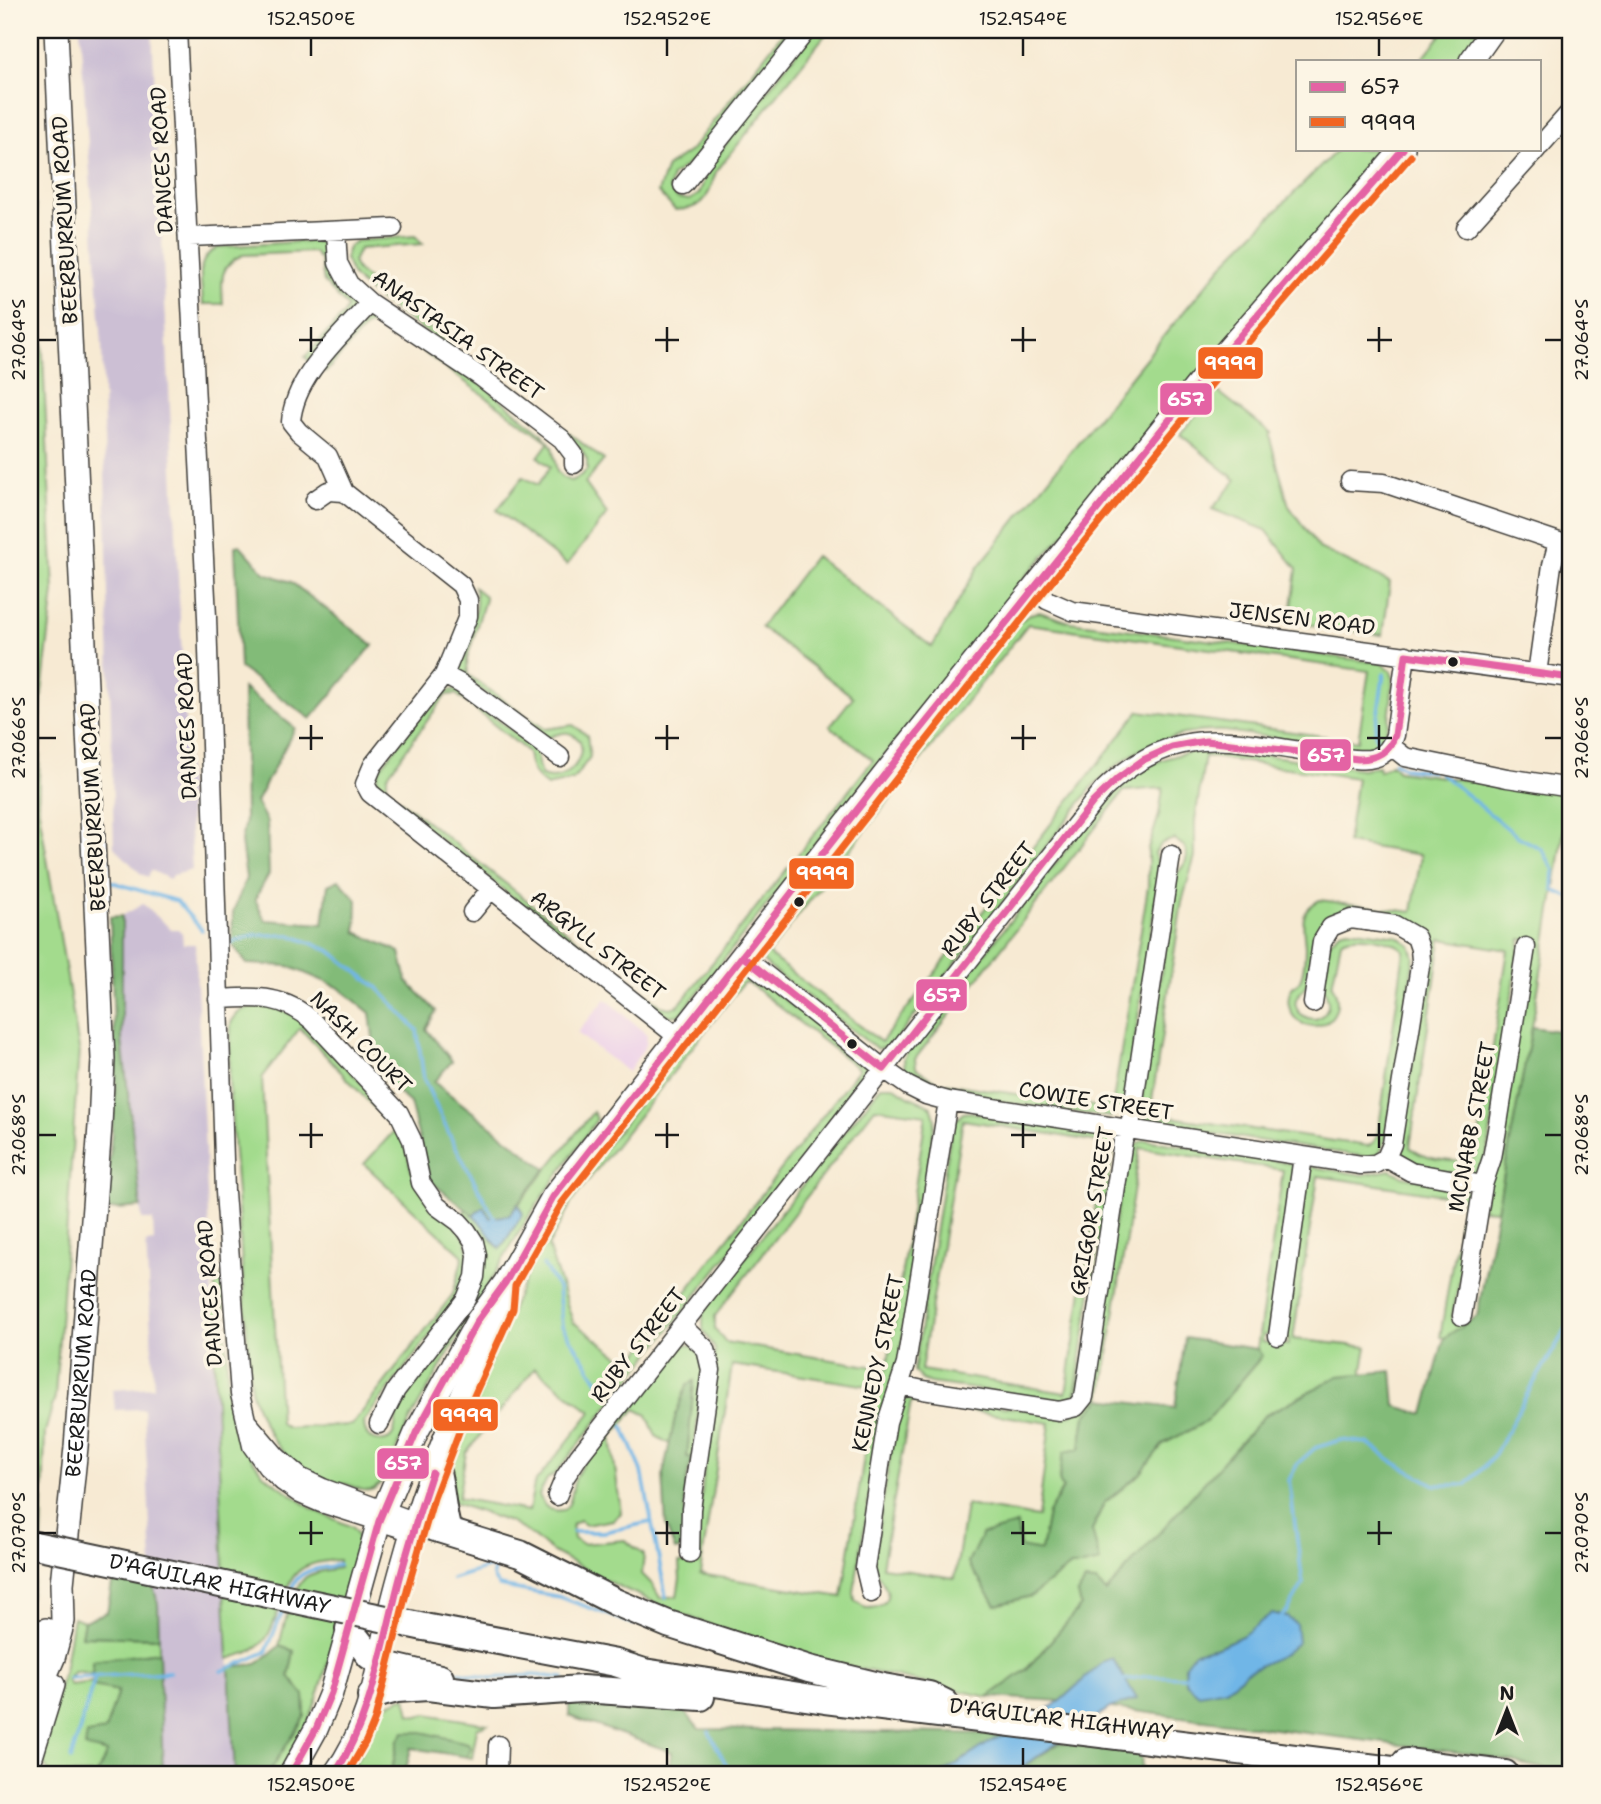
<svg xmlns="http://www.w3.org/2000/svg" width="1601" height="1804" font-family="'Shantell Sans',sans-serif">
<rect width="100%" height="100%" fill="#fcf5e5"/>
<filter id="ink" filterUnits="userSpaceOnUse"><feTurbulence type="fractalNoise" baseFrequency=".0143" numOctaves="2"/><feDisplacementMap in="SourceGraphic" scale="14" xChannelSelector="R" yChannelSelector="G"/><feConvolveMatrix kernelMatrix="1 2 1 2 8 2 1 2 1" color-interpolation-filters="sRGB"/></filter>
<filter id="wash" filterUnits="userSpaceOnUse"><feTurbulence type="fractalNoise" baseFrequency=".00686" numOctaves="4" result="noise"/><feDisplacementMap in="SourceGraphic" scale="28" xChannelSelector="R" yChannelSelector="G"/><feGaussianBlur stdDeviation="1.57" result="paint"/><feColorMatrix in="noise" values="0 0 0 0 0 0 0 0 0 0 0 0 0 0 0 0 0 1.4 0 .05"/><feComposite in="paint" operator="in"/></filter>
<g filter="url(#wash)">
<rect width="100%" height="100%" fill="#f7ead3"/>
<!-- built -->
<path fill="#edd1e9" d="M606,999L640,1028L647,1036L646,1045L628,1072L577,1033Z"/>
<!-- industrial -->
<path fill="#ccbfd4" d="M80,30H152L192,870L173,875L169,879L151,870L148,877L141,874L114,847L102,345Z
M143,904L171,929H178L182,933L183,944H195L235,1774H163L158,1604L153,1585L144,1409L115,1410L113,1390L154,1387L146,1243L154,1242L153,1220H142L122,1040V916Z"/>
<!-- green -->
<path fill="#a3db8d" stroke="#607c54" stroke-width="2" fill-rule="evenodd" d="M785,30H801L691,162L672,176L669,188L677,198L690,200L699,194L710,165L814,30H829L716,172C707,198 706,209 675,210L658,192L667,167L690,151Z
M1445,30H1484L1461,61H1420Z
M1338,149H1394L1068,530L1024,578L681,1014L674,1016L660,1014L378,790L377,776L380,768L439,693L457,689L532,746C539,755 536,766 542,776C563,785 586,762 580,741C569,728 561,733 547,738L463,677L459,672C455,641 484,620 474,587L485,596V599L467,659L468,675L545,729L573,725L587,735L590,757L573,780L547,786C533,776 530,769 528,752L456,694L446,695L387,776V790L661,1006L670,1008L678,1006L873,760L830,726L853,697L761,627L815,556L932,647L978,567L1166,333L1227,260Z
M36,206L54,592L42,692L38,805L79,1049L55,1397L45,1432L42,1538L30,1599V207Z
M415,236L423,244L359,249L353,262L357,270L387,296L604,460L585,483L607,514L567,565L497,510L523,477L538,485L550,467L538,457L549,442L383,323L366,326L326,372L320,368L368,317L374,315L488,389L542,434L552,446L557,472L564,478L570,481L576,479L587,470V460L582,450L496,381L376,297L353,277L345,259L348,248L356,241Z
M310,241L319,242L329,251L336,278L354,305L353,312L310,362L305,357L344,314L347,307L324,282L321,261L314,252L243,255C219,264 221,281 223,304H203C202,280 193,259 219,247Z
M1216,390L1271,433L1269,436L1289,506L1319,548L1390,582L1383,635L1290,622L1297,569L1266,530L1212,509L1236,480L1180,434Z
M1039,612L1070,622L1381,663L1391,671L1393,678C1390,701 1394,747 1363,750L1225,731C1172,729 1131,749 1094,785L891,1046L877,1049L770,968L763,961L762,948L1015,625L1030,614ZM1028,624L1369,671L1358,741L1139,711L881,1042L768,954Z
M1205,749L1230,750L1362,769L1378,766L1379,771L1391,764L1398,771L1570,794L1532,1027L1497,1210L1482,1209L1531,941L1521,939L1487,1153L1481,1173L1475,1176L1410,1167L1398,1156L1428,960C1426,951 1424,937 1419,929C1408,915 1352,906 1336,914C1330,916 1323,922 1320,928C1309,943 1313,964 1308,981C1303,994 1288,997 1300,1014L1308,1018L1316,1019L1324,1014L1328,1007V1000L1323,984L1329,943L1340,931L1348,929L1397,936L1410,945L1414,957L1385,1143L1379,1153L1368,1157L1157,1125C1147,1123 1142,1119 1140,1109L1176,875C1184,865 1190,860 1185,847L1174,839L1162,843L1155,853L1160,871L1125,1105L1121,1112L1111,1117C1073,1111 925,1097 905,1072L904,1058L908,1051L1110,794C1137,766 1169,755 1205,749ZM1205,756L1357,778L1347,843L1421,855L1412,912L1320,900C1297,911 1304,926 1305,947C1305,956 1304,972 1300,980C1299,983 1294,985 1292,988C1286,997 1288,1010 1295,1018C1315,1039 1350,1016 1332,985L1341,941C1353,932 1395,939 1404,951L1378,1134L1374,1142L1368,1146L1164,1116C1156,1113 1153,1109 1152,1100L1182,902L1195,856V820ZM1163,788L1159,815L1148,849V887L1113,1101L1107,1106L1100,1107L937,1082L916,1068L915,1059L1124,791ZM1441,939L1508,950L1477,1150L1474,1157L1468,1161C1452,1162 1422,1160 1410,1147Z
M750,973L861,1059L866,1066L864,1082L556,1473L547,1479L539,1495C543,1503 545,1509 554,1510C572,1514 571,1495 574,1483C576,1475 580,1469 584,1462L677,1345C691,1342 695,1347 704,1357L693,1458L687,1457L694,1382C679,1391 673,1427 670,1444L656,1436L647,1415L635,1409L611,1437L621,1513L613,1520L585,1525L580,1520L572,1524L574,1539L582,1544L625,1540L644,1555L642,1574L652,1584L660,1598L677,1596L680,1579L679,1563L694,1561L697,1546L715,1349L703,1330V1311L881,1086H893L910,1097L927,1104L932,1108L935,1119L899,1367L882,1416L854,1592L855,1600L866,1608C872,1608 877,1608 882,1604C898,1590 874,1578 873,1563L894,1432L901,1402L912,1396L1072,1415L1130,1153C1133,1145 1138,1142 1146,1140L1294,1164L1268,1334L1263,1336V1342L1288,1345L1289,1340L1285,1339L1307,1169L1313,1167L1363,1175L1390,1170L1403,1176L1465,1189L1471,1198L1474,1208L1452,1318L1466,1324L1444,1338L1440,1337L1463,1198L1318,1176L1293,1339L1367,1347L1362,1374L1338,1377L1264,1416L1106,1593L1078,1594L1082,1605L1026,1670L988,1697L815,1659L707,1624L674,1611L607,1581L553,1552L527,1532L509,1522L449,1501L450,1472L482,1379L543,1236L566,1197L737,979ZM743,983H749L859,1069L630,1364L573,1322L548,1246L573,1200ZM875,1108L926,1115L887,1369L725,1342L715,1329V1316ZM1140,1148L1283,1170L1257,1349L1262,1356L1207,1421L1163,1444L1140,1474L1104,1503L1092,1530L1083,1566H1071L1031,1596L996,1605L968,1563L1016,1525L1020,1548L1041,1551L1048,1513L1063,1488L1080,1449L1085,1416L1101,1399ZM732,1365L875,1387L842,1597L700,1574ZM535,1368L591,1412L534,1484L529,1511L458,1498L466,1453ZM911,1402L1050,1423L1038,1517L966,1505L955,1578L882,1567Z
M262,1005L295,1014L400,1123L411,1170L466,1239L471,1270L457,1300L364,1421C364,1429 366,1437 374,1440C398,1447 395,1424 397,1410C398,1404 400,1399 402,1393L465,1312L483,1243L477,1229L463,1213L466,1209L486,1226L492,1241L500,1249L523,1214L518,1205L593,1112L597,1119L527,1219L508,1251L411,1418L381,1483C369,1496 360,1489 346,1484C341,1483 335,1483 330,1481C286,1469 262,1431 251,1389L229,1083L231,1023C238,1009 247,1007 262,1005ZM300,1028L395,1130L364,1164L463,1256L453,1294L352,1425L287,1428L280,1423L262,1078Z
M970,1112L1104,1133L1109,1136L1114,1146L1075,1395L1067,1401L930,1383L922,1380L914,1371L952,1124L963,1113ZM963,1120L1105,1143L1066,1393L921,1370Z
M217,1274L223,1282L229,1402L231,1416L240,1441L263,1474L312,1509L352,1527L357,1534L359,1550L320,1690L306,1728L278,1774H268L305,1716L304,1695L289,1676L294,1651L279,1646C283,1629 292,1588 306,1577C315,1571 329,1570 339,1568V1560C292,1562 291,1577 276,1617C273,1625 269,1636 263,1642C255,1652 240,1655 228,1659L212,1315Z
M73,1617L84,1621L81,1636L159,1638V1652L92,1661V1674C79,1672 75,1667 67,1680L70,1685L93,1682V1686L119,1691L105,1732L108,1753L97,1774H51L41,1761L46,1732L64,1671Z
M406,1697L410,1714L418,1716L426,1714L487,1724L477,1728L472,1758L467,1757L470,1748L398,1741L391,1774H349L385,1705Z"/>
<!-- forest -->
<path fill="#82bb78" stroke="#4f6c4a" stroke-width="2" fill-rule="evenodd" d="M240,545L265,573L291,582L373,645L311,719L240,668L235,546Z
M243,688L295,728L256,802L267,822L269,874L255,899L265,920L323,924L328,885L339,880L357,900L356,932L400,952L407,981L436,1011L426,1029L452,1061L434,1082L546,1169L509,1215L490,1218L478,1210L473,1215L430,1181L410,1103L386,1082L374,1045L370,1013L338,987L288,966L247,964L232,944L233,912L246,878L241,842L245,820Z
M122,916V1040L141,1207L105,1210L116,1084L110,917Z
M1532,1027L1571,1033V1774L1471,1754L1110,1708L1113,1659L1102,1663L1060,1701L988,1697L1026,1670L1081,1606L1078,1594L1085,1581L1096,1582L1106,1592L1264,1416L1338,1376L1392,1371L1395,1406L1424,1414L1444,1338L1477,1316ZM1242,1636L1264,1662L1247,1672L1226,1689L1195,1652L1218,1647Z
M1185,1338L1257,1349L1262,1356L1207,1421L1163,1444L1140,1474L1104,1503L1092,1530L1100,1562L1083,1566H1071L1031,1596L996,1605L968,1563L982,1534L1017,1525L1020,1547L1041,1551L1048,1513L1063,1489L1059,1480L1064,1452L1080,1449L1085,1416L1101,1399L1175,1408Z
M694,1381L687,1457L693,1458C681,1487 685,1518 687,1549L675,1550L666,1526L663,1474L676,1414L687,1385Z
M114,1573L153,1585L158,1604L159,1638L81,1636L84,1621L107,1612Z
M279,1646L294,1651L289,1676L304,1695L305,1716L268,1774H235L229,1667L257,1664Z
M159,1652L163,1774H97L107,1753L85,1747L87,1734L105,1731L118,1691L93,1686L92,1661Z
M569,1700L681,1707L699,1729L1008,1734L941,1774H669L672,1752L569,1716Z
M404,1732H422L468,1743L470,1748L467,1757L411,1748L405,1774H391L398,1741Z
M1060,1743L1141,1749L1142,1774H1011Z
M1225,1762L1317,1774H1192L1210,1773Z"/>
<!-- water -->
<path fill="#70b6e7" stroke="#466982" stroke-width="2" d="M518,1205L523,1214L500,1249C490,1238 485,1226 473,1215L484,1207L490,1218L509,1215Z
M1272,1613L1287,1617L1296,1624L1298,1642L1284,1654L1247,1672L1226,1689L1199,1694L1185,1682V1665L1195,1652L1218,1647L1242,1636Z
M1113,1659L1137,1699L1110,1708L1011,1774H941L995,1739L1008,1734L1060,1701L1102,1663Z"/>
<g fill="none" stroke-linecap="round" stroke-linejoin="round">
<!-- stream -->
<path stroke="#70b6e7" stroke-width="3.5" d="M1377,741L1375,732L1384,673
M1394,762L1404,768L1432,771
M1439,772L1517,836L1542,849L1554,870L1553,890L1571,898
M105,880L176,901L202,930
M230,943L253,935H290L329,950L378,988L417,1030L424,1080L451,1138L495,1219
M543,1265L558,1288L562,1326L606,1393
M623,1426L642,1471L666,1597
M573,1532H604L651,1522
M500,1564L495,1566C491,1575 493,1579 499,1586L560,1597L634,1624
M452,1579L493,1566
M292,1588C299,1568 321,1568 339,1565
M1281,1617L1288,1610L1303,1584L1289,1480L1298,1463L1315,1448L1340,1440L1368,1443L1395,1463L1435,1485H1466L1494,1456L1526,1396L1571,1321
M446,1670L491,1678L534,1675L564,1678
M222,1671L266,1652L284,1608
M69,1678L170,1672
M1122,1680L1149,1676L1187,1677
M709,1732L728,1768L745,1774
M71,1759L95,1677"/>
</g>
</g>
<g filter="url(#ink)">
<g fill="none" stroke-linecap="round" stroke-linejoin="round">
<defs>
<path id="minor" d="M177,30L207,617L225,1192L240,1394L252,1446L267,1467L283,1482L300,1494L321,1503L413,1532
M1540,146L1571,111
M683,185L807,30
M1466,228L1537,149
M336,232L338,263L349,284L370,303L481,377L562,439L574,455V464
M189,237L393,228
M1350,481L1384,483L1571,546
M344,492L328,456L299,432L291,422C294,376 341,336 370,303
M315,500L328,491L344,492L461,585L468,600V616L444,675L373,765L365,784L370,793L678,1037
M1033,588L1047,600L1072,611L1571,678
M1537,674L1552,565L1558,542
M444,675L461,684L560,757
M1391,746L1405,757L1507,778L1571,788
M472,912L490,890
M742,956L884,1069L908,1086L926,1095L948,1101L1361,1165L1375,1164L1386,1158
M218,999C257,997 282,994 313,1021L399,1113L412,1140L421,1183L437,1206L459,1222L467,1231L474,1242L477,1255L475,1277L466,1299L396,1390L379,1424
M1313,1003L1322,942L1331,927L1351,919L1395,925L1416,937L1420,949L1421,960L1392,1144L1386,1158
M1386,1158L1411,1172L1483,1185
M1462,1316L1483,1185L1492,1158L1497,1130L1526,947
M682,1326L706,1349L711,1370L691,1509L690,1553
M1278,1336L1303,1156
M900,1385L923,1390L1059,1411L1076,1407L1084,1397L1123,1141L1131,1120L1171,855
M248,1423L277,1457L300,1477L323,1488L416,1522
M557,1496L565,1477L579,1456L1103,790C1131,763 1163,744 1203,741C1240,738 1293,751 1331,756C1345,757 1361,762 1374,758C1386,755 1392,745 1395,735L1406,655
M871,1593L865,1568L880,1466L887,1422L906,1364L948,1101
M497,1774L498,1745"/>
<g id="major">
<path d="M1471,61L1493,30"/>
<path d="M30,1671L46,1630"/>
<path id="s1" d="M30,1711L53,1658L63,1621L62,1584L76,1447L100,1126L103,1059L56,30"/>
<path d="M30,1760L53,1685"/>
<path d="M291,1774L316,1729L331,1693L379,1521L416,1433L478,1320L505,1283L553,1197L904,750L1203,378L1403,149"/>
<path d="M335,1774C371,1726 378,1667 391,1610C398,1580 407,1551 415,1522C438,1448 471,1376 503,1305L504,1294"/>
</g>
<path id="highway" d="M435,1464C442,1487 441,1509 448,1531
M416,1522L520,1554L615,1602L668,1624L809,1669L883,1687L929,1695L945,1703
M424,1627L616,1663L644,1672L825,1700L1425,1774
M349,1629L370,1656L393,1667L440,1678
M371,1696L397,1689L428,1687L494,1695L582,1689L701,1697
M1406,1762L1505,1774"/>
</defs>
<!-- minor casing -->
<use href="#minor" stroke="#3d3b37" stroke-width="21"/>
<!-- major casing -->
<use href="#major" stroke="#3d3b37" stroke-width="26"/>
<!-- highway casing -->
<use href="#highway" stroke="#3d3b37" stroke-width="30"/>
<!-- minor -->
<use href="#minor" stroke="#fff" stroke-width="18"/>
<!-- major -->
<use href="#major" stroke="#fff" stroke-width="23"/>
<!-- highway -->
<use href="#highway" stroke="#fff" stroke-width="26"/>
<defs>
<g id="highway-bridge">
<path id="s2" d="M30,1544L424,1627"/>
</g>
</defs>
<!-- highway-bridge casing -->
<use href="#highway-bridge" stroke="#3d3b37" stroke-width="30" stroke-linecap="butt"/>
<!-- highway-bridge -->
<use href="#highway-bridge" stroke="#fff" stroke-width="26"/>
<defs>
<path id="bus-1" d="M742,956L884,1069L1093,802L1118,778L1143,760L1172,747L1188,744L1206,741L1358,759C1376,759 1389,753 1395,735L1406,655L1571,678
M291,1774L316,1729L331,1693L379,1521L416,1433L478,1320L505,1283L553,1197L904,750L1203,378L1403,149
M335,1774C369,1721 379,1662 394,1602C404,1558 418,1516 432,1473"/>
<path id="bus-2" d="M347,1774L366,1741L375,1719L407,1590L434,1498L465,1416L513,1309L515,1286L562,1203L1041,595L1211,385L1411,156"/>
</defs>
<!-- bus-1 casing -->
<use href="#bus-1" stroke="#fcf5e5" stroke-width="12"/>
<!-- bus-2 casing -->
<use href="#bus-2" stroke="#fcf5e5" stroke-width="12"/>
<!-- bus-1 -->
<use href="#bus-1" stroke="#e463a4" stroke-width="7"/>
<!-- bus-2 -->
<use href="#bus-2" stroke="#f26522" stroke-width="7"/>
</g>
</g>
<!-- ticks -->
<path fill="none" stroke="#1c1c1c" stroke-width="2.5" d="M311,38V56M667,38V56M1023,38V56M1379,38V56M311,327V352M667,327V352M1023,327V352M1379,327V352M38,340H56M299,340H323M655,340H679M1011,340H1036M1367,340H1392M1545,340H1562M311,725V750M667,725V750M1023,725V750M1379,725V750M38,738H56M299,738H323M655,738H679M1011,738H1036M1367,738H1392M1545,738H1562M311,1123V1148M667,1123V1148M1023,1123V1148M1379,1123V1148M38,1135H56M299,1135H323M655,1135H679M1011,1135H1036M1367,1135H1392M1545,1135H1562M311,1521V1545M667,1521V1545M1023,1521V1545M1379,1521V1545M38,1533H56M299,1533H323M655,1533H679M1011,1533H1036M1367,1533H1392M1545,1533H1562M311,1748V1766M667,1748V1766M1023,1748V1766M1379,1748V1766"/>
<!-- markers -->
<g fill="#1c1c1c" stroke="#fcf5e5" stroke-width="2.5">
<circle cx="1453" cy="662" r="6"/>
<circle cx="799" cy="902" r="6"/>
<circle cx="852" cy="1044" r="6"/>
</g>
<g text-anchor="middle" stroke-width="7" stroke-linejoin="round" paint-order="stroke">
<!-- street labels -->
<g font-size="21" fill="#1c1c1c" stroke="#fcf5e5">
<text transform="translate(162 160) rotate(-93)" y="7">DANCES ROAD</text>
<text transform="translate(65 220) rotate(-93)" y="7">BEERBURRUM ROAD</text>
<text transform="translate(458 335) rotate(36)" y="7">ANASTASIA STREET</text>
<text transform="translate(1302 619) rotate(7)" y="7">JENSEN ROAD</text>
<text transform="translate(187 726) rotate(-92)" y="7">DANCES ROAD</text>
<text transform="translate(93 807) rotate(-93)" y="7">BEERBURRUM ROAD</text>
<text transform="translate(988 899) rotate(-52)" y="7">RUBY STREET</text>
<text transform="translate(598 945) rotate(38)" y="7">ARGYLL STREET</text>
<text transform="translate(361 1042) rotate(45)" y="7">NASH COURT</text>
<text transform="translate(1096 1101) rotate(9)" y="7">COWIE STREET</text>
<text transform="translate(1472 1127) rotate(-79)" y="7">MCNABB STREET</text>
<text transform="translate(1092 1211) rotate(-80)" y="7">GRIGOR STREET</text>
<text transform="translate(210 1293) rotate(-94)" y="7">DANCES ROAD</text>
<text transform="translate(638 1345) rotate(-52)" y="7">RUBY STREET</text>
<text transform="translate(878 1363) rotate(-78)" y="7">KENNEDY STREET</text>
<text dy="7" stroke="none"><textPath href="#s1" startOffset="345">BEERBURRUM ROAD</textPath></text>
<text dy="7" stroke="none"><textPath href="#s2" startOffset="194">D'AGUILAR HIGHWAY</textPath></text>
<text transform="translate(1061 1719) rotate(7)" y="7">D'AGUILAR HIGHWAY</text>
</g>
</g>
<g stroke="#fcf5e5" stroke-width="2.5">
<rect x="1197" y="346" width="67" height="34" rx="7" fill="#f26522"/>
<rect x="1159" y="382" width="54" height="34" rx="7" fill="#e463a4"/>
<rect x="1299" y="738" width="53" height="34" rx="7" fill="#e463a4"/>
<rect x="788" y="857" width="67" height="33" rx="7" fill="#f26522"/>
<rect x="915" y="978" width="53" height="34" rx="7" fill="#e463a4"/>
<rect x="432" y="1398" width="67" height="34" rx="7" fill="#f26522"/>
<rect x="376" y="1447" width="54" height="33" rx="7" fill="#e463a4"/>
</g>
<g font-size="19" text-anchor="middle" font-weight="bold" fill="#fff">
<text x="1230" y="370">9999</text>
<text x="1186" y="406">657</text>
<text x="1326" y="762">657</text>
<text x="822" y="880">9999</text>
<text x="942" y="1002">657</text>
<text x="466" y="1422">9999</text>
<text x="403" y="1470">657</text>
</g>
<!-- margin -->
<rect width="1601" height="1804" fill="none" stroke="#fcf5e5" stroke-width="77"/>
<!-- legend -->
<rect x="1296" y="60" width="245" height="91" fill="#fcf5e5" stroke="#a29e95" stroke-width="2"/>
<rect x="1310" y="82" width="35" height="10" fill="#e463a4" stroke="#a29e95" stroke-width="2"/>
<text x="1360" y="94" font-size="21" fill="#1c1c1c">657</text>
<rect x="1310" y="117" width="35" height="10" fill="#f26522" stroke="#a29e95" stroke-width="2"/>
<text x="1360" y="130" font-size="21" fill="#1c1c1c">9999</text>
<!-- north arrow -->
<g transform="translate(1507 1710)" stroke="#fcf5e5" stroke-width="5" paint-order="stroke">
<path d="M0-5L12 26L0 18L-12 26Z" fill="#1c1c1c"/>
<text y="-10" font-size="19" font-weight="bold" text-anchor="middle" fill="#1c1c1c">N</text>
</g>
<rect x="38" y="38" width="1524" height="1728" fill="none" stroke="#1c1c1c" stroke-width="2.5"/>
<g font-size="18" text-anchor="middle" fill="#1c1c1c">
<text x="311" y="25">152.950°E</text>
<text x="667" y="25">152.952°E</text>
<text x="1023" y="25">152.954°E</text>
<text x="1379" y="25">152.956°E</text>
<text transform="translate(19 340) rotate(-90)" y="6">27.064°S</text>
<text transform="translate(1582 340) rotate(-90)" y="6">27.064°S</text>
<text transform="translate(19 738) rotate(-90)" y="6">27.066°S</text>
<text transform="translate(1582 738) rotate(-90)" y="6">27.066°S</text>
<text transform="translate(19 1135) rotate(-90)" y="6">27.068°S</text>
<text transform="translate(1582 1135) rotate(-90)" y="6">27.068°S</text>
<text transform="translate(19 1533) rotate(-90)" y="6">27.070°S</text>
<text transform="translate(1582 1533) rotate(-90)" y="6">27.070°S</text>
<text x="311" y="1791">152.950°E</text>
<text x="667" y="1791">152.952°E</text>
<text x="1023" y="1791">152.954°E</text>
<text x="1379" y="1791">152.956°E</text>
</g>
</svg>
